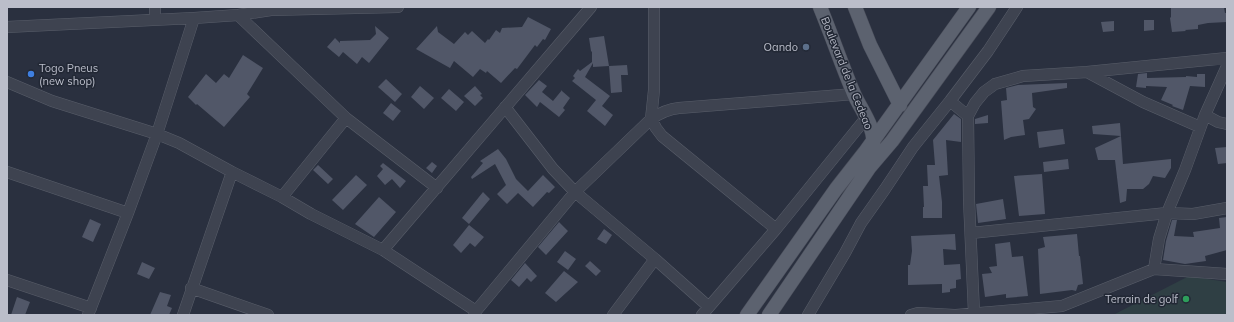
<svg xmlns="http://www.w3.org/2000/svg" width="1234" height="322" font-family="Mulish,sans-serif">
<rect width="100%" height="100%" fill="#2a303f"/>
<!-- green -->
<path fill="#2f3f44" d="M1189,276L1227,282V315H1113Z"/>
<!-- building -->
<path fill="#515768" d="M1171,7H1224L1225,13H1227V22L1208,23L1198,25V29L1185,30L1186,31L1172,32L1170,18L1171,17Z
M528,17L551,29L545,40L543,39L537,47L535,45L517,69L515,68L501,83L487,71L486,73L480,69L473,77L454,61L450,68L416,49L437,26L438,32L454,44L465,32L468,35L472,31L485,43L488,39L489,40L496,30L500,33L502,28L522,27Z
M1144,20H1154V30L1144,31Z
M1114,21V31L1103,32L1101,22Z
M375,26L389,38L369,63L362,57L357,64L343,52L339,57L327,47L335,38L340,43V41L370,40L376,34Z
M604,36L609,66L593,67V63L585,77L610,96L602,106L613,115L605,126L587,111L596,100L572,81L575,78L573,76L578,69L580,71L592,62V52L591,51L589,38Z
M243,55L263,68L247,94L250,97L224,127L197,104L196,105L188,97L206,74L216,83L224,74L229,78Z
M627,65L628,75H621L622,92L611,93L609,66Z
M1147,73V78L1186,77V76L1197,77V74H1205V87L1190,86L1183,110L1172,106L1173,105L1161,100L1167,87L1146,86V88L1136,87L1138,74Z
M386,79L402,94L395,102L378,87Z
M539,80L547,86L542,92L553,101L562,90V91L570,98L563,108L565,110L559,117L540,102L537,107L525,95Z
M1067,83V88L1032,93L1033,107L1036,109L1029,119L1023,120L1025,135L1011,137L1004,140L1001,101L1007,100L1006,88L1018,85Z
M420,86L434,98L424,109L411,97Z
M475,86L482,94L480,95L483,98L475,106L464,96Z
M449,89L464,102L456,111L441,98Z
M391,103L401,111L393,121L383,113Z
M954,114L961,119V142L946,140L948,175L939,176L942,202V218H923V207H924L923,186H928L927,165H935L933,140Z
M988,115V123L975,124V119Z
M1120,123L1121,136L1093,134L1092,126Z
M1063,129L1065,144L1039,148L1037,132Z
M1121,136L1123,164L1171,159V168L1165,178L1153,176L1149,184L1143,189H1127L1126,201L1120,203L1115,160H1098L1095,148Z
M1227,147V163L1218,164L1215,148Z
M498,149L506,159L516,179L528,191L543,175L555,187L549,193L547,192L533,207L518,193L507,204L497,194L506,185L495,164L472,179L471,177L483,163L480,161Z
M1068,159L1069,169L1044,172L1043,162Z
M432,162L437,166L432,173L426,168Z
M383,163L406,181L400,188L392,179L385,185L377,176L383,169L380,166Z
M318,165L333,179L328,184L313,170Z
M1042,174L1045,214L1019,216L1014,176Z
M356,175L367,185L343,210L332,200Z
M483,192L490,199L469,224L462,218Z
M379,197L396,212L374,237L355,224Z
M1003,199L1006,219L978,223L976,204Z
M1227,217V250L1205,256L1206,261L1185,264L1163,260L1166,241L1172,220H1177L1174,236L1194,237L1193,232L1220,228L1219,218Z
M90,219L101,224L93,242L82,237Z
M559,222L568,231L546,255L538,247Z
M469,225L484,237L475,247L470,243L461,253L453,245Z
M604,229L612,235L606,244L597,239Z
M955,234L956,250L943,249L944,265L960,264L961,279L956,280V288L950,289V292L942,293V284L908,285V265H910L912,251L911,236Z
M1077,234L1079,256H1080L1083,284L1078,285L1076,291L1072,290L1040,294L1038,249L1045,247L1043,237Z
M1010,242L1012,257L1023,256L1028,296L1006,298V294L985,297L982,274L992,273L989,267L997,266L995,244Z
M565,251L576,259L568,270L557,262Z
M590,261L601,271L596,276L585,266Z
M142,262L155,268L149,279L137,274Z
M525,263L537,276L531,282L527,278L519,287L511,280Z
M564,271L578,282L556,302L545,293Z
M160,292L171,295L167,306L172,308L169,315H150Z
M17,297L30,302L25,315H11Z"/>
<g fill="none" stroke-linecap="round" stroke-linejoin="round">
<defs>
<path id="minor" d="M155,7V20
M654,7V90L651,119L656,128L662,136L776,229
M238,15L346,118L437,188
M7,27L194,18L238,15L271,10L398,7
M1087,72L1143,102L1200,127
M7,82L52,101L157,134L179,143L232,172L282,197L311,214L383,250L476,311
M950,101L968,116L969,200L974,313
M505,107L553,169L575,192L655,259L709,307
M1205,115L1218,122L1227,124
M968,116L975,103L984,92L995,84L1023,76L1087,72L1227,58
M7,172L128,213
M282,197L346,118
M971,233L1167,213L1193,214L1227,208
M383,250L591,7
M1154,269L1159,239L1167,213L1185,170L1205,115L1227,66
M7,280L91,308
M191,288L268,315
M88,315L128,213L157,134L194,18
M183,315L232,172
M474,315L476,311L575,192L651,119C660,113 668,109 679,108L854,94
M613,315L655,259
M702,315L776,229L866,118
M808,315L845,253L861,223L885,189L913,147L950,101L988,51L1017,7
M911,315L918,313L954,315
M956,315L1062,306L1154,269L1227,274"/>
<path id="major" d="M820,7C832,36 842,66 854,94C861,110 876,128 873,146
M855,7L870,45L900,105
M747,315L836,189L865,152L969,7
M769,315L869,168L892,141L989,7"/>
</defs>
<!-- minor casing -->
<use href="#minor" stroke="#595e6a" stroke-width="12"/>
<!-- major casing -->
<use href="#major" stroke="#484c59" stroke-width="15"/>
<!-- minor -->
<use href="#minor" stroke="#3e4350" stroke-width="11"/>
<!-- major -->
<use href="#major" stroke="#5c626f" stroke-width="14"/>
</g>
<!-- markers -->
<circle fill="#5c6f8a" stroke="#222835" stroke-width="1.5" cx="806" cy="47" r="4"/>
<circle fill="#3f7fe0" stroke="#222835" stroke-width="1.5" cx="31" cy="74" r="4"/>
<circle fill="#2e9e5b" stroke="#222835" stroke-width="1.5" cx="1186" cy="299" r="4"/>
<g text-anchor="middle" stroke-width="3" stroke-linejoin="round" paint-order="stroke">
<!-- poi labels -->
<g font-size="11" fill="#bbbeca" stroke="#222835" text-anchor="end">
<text x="798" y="51">Oando</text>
<text x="39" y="72" text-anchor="start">Togo Pneus<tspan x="39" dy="13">(new shop)</tspan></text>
<text x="1178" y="303">Terrain de golf</text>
</g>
<!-- street labels -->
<g font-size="11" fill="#bbbeca" stroke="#222835">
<text transform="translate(847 73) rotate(68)" y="4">Boulevard de la Cedeao</text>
</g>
</g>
<!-- border -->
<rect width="1234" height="322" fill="none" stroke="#bbbeca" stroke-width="16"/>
</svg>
